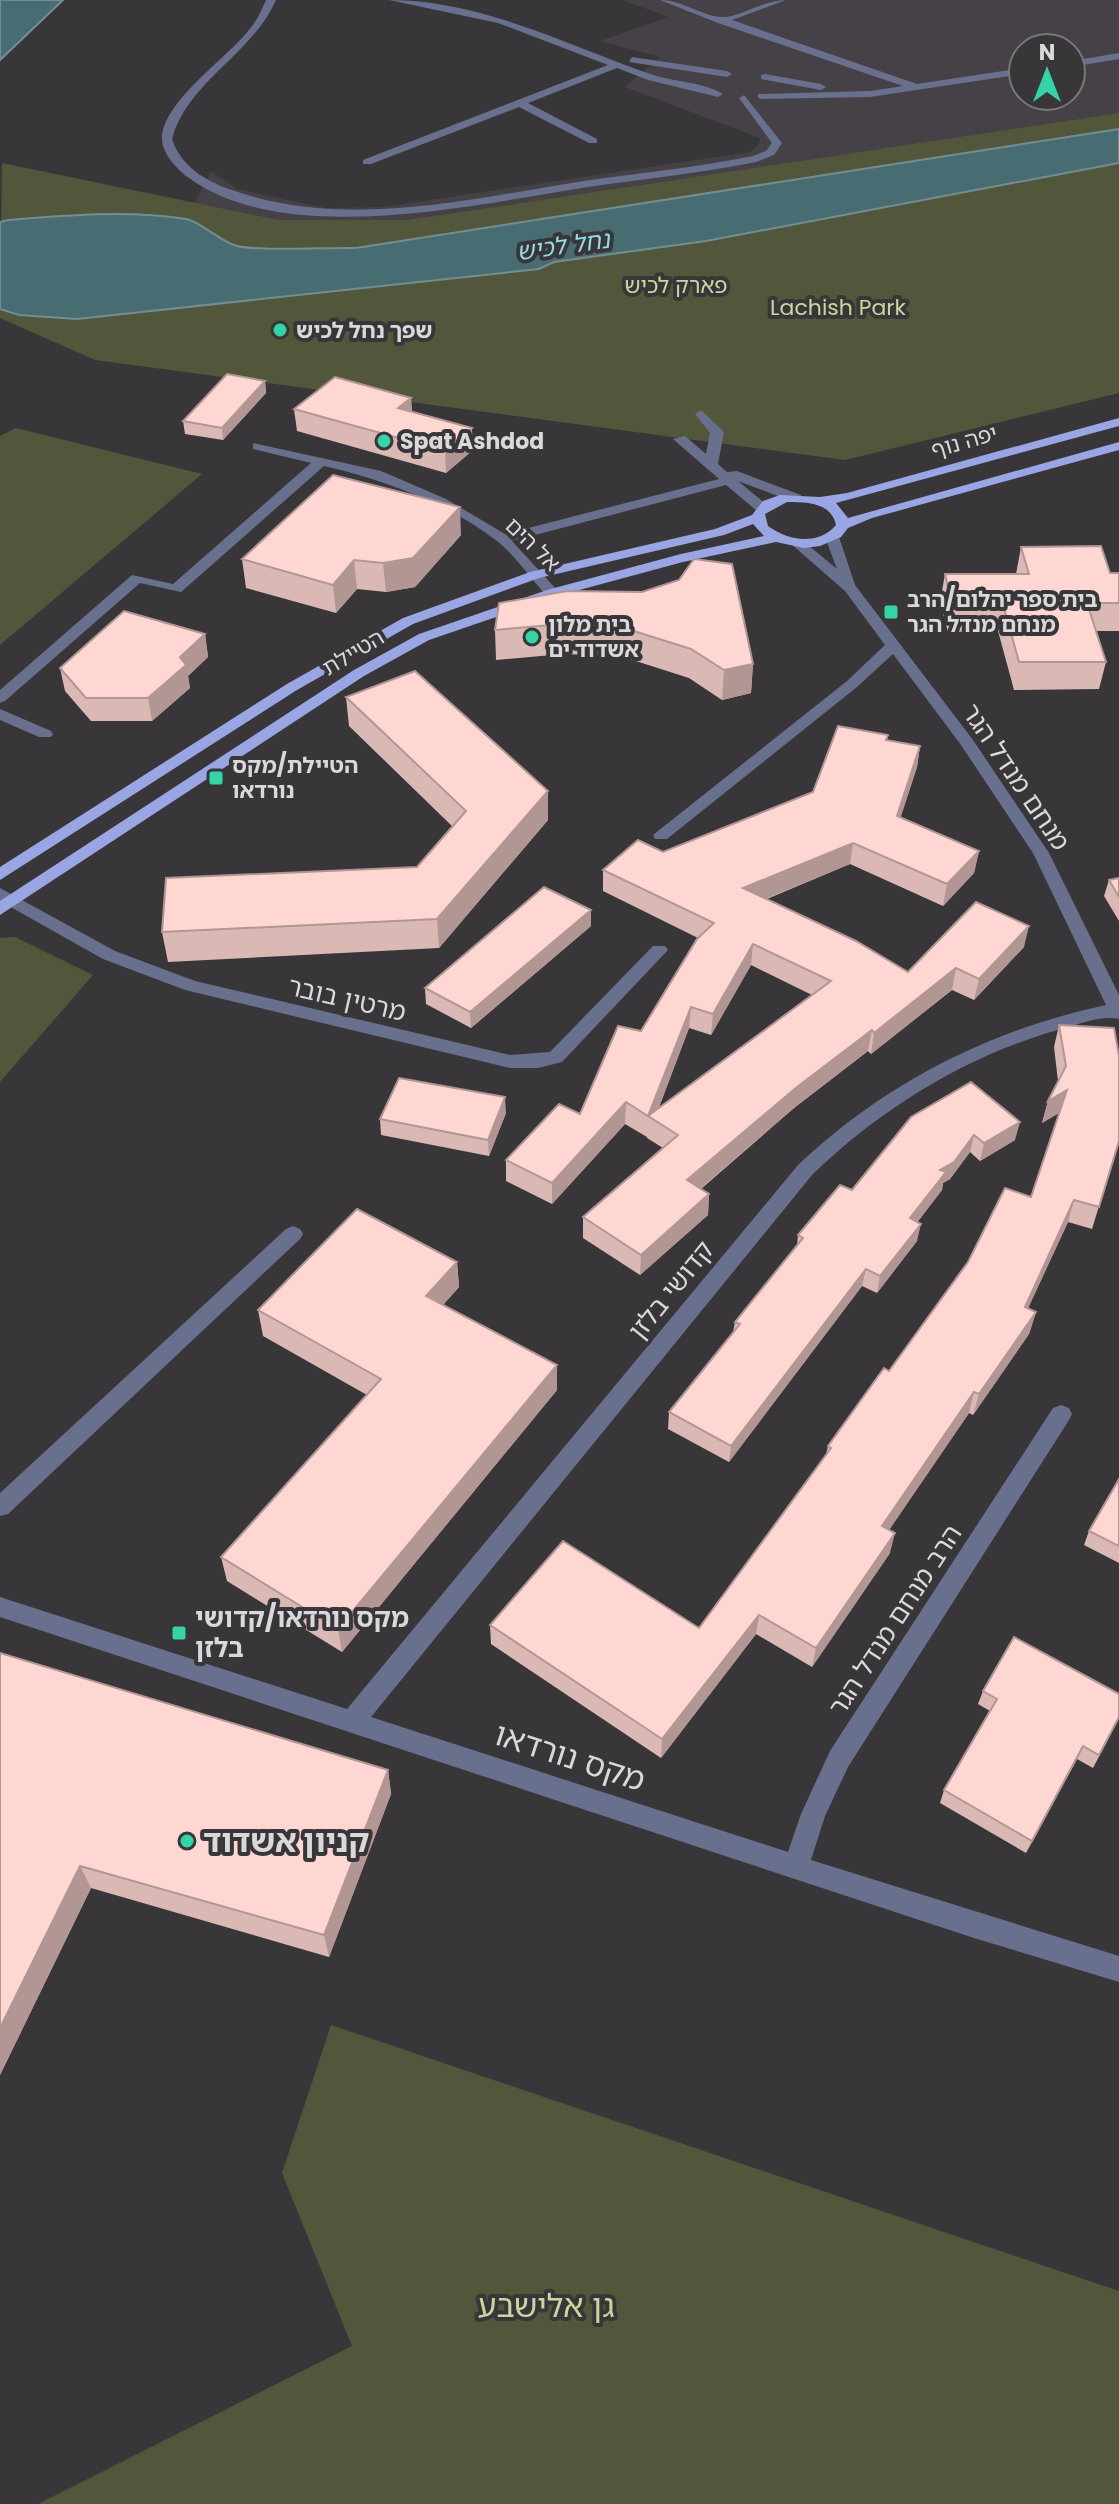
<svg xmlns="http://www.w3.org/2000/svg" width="1119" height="2504" font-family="Poppins,'Noto Sans Hebrew',sans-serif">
<rect width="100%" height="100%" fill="#383639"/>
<!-- built -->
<path fill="#464047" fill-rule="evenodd" d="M622,0H1119V120L331,240L190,211L211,171L237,189L326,208L384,207L750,152L759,144L760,138L625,87L660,57L600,41L669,17ZM1023,48H1071V96H1023Z"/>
<!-- green -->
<path fill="#52563b" d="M1119,113V393L845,460L95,360L0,318L2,163L278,220H408Z
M16,428L202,474L0,645V436Z
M15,937L93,975L0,1082V938Z
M331,2025L1119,2291V2504H38L352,2346L282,2173Z"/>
<!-- water -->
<path fill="#476d73" stroke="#738d92" stroke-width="2" d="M0,0H63L0,60Z
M1119,129V163L706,241L554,262L539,269L77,319L19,315L0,309V222L9,220C68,215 127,210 186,219C199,221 219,240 234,245C252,252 331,247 356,248Z"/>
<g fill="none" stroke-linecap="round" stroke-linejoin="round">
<!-- minor -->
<path fill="#69708d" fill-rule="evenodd" d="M266,0H276C252,55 188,81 172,139C181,166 204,180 229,189C343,231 468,199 584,181C641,173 697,167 753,156L766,151L772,143L739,98L744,95L782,143L774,155L756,162C700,173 644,179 588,187C476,204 287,249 189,178C178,170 162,154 162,139C162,102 226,59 248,31C256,22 261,12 266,0Z
M389,0C482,0 569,46 653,75C674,82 704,82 723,94L718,97L648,80L617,68L528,103L597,139V143H589L519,107L371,164H363V160L608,65L498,23Z
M660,0C683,0 703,17 723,17C741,17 763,0 786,0L732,20L917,84L1023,68V74L870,97L762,99L758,98V94L870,91L903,86L718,23Z
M1119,53V59L1071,67V61Z
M632,57L727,71L732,74L727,77L629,62Z
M765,74L821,84L826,87L821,90L761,79V75Z
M701,410L724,432L718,464L727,472L737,471L801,495V501H791L738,481L767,505V511H757L726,485L512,541L557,590V596H547C531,579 516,556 497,541C448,503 384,480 324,466L181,592L140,583L5,701L0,703V690L132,575L173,584L311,463L253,449V443L381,471L446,499L505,534L719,479L673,439L685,436L706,454L710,433L695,414Z
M832,533L839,537L855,585L973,740L1049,853L1119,995V1019C1103,1015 1082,1023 1065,1028C969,1054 884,1106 812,1175L371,1717L788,1852L801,1814L830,1751L1053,1408L1061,1405L1069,1408L1072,1414L1069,1420L848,1767L825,1816L811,1860L1119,1956V1982L974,1938L0,1617V1597L347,1709L798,1165C885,1083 989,1030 1106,1005L1033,853L961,745L893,654L857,687L667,839H655L653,835L847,681L885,645L845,591L790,543L802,540L837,569L825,537Z
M0,709L51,731L53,734L51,737H39L0,720Z
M0,888L115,951L195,981L510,1055L550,1052L653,946H665L668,950L562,1062L538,1068H510L185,990L103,959L0,901Z
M293,1226L300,1229L303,1234L300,1239L8,1514L0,1516V1493L286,1229Z"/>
<!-- major -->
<path fill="#9aa6e3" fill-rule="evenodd" d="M1119,418V426L836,503L848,518L1119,442V450L872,518L848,528L841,537L820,546L804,548L776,542L683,562L557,596L429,640L364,676L0,915V901L354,670L419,634L547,590L681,554L764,536L753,524L724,535L539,578L413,624L297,690L0,880V867L287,684L403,618L530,572L715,529L752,515L763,501L780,495L820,497L847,493ZM787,502C806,502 831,502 836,525C818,546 788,541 768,526L765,514Z"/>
</g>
<!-- wall -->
<path fill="#dab9b5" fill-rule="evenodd" d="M265,381L266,393L223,440L185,434L183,421Z
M411,398L412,412L473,450L446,473L297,431L294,409Z
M461,535L415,587L386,592L357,589L336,613L246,588L242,559Z
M1021,547L1110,573H1119V631H1096L1106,662L1099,689L1014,690L998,631L948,632L940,602L945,574H1016Z
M567,591L753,664L751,693L722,700L689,678L620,656L563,654L496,660L495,630Z
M205,634L208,657L188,676L190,688L152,721H91L65,691L60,668Z
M346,697L548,791V820L439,948L168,962L162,932L417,867L453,827L349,726Z
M888,735L887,740L920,746L917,767L900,818L979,851L974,873L943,906L850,864L767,899L908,972L1024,947L974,1000L952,990L871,1054L868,1051L794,1108L701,1189L709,1194L708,1215L640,1275L583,1238V1217L663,1148L647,1138V1135V1137L625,1124L552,1204L506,1181V1160L580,1114L641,1031L698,938L603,891V870L663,852L813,792ZM751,965L812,995L658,1110L689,1028L711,1035Z
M1119,878V921L1104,896L1109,880Z
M591,926L471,1028L426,1004L425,988Z
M1059,1025L1119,1141L1092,1229L1068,1222L1028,1308L1036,1312L1029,1334L973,1415L969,1413L889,1530L890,1553L812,1667L756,1634L661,1758L491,1644L490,1625L699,1628L826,1455L828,1446L1031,1197L1059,1113L1042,1123L1048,1101L1058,1081L1054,1047Z
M506,1113L489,1156L381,1135L380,1119Z
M911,1117L1015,1140L980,1161L970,1152L950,1179L943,1183L942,1190L917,1222V1241L877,1293L862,1286L729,1462L668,1429L669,1412L733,1332L735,1322L797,1245L798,1235L852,1190Z
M457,1262L459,1287L443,1305L557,1365V1390L342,1652L227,1581L221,1557L367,1395L263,1336L258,1310Z
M1119,1479V1563L1084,1545L1089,1531Z
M0,1653L388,1770L391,1794L329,1957L91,1888L0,2075Z
M983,1691L1119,1718L1093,1768L1077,1759L1026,1853L940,1803L944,1790L990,1711L978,1704Z"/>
<!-- shaded-wall -->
<path fill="#b29694" d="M265,381L266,393L223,440L222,428Z
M411,398L412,420L398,408Z
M472,428L473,450L446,473L445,451Z
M460,507L461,535L415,587L386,592L383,563Z
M354,560L357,589L336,613L333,585Z
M205,634L208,657L188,676L190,688L152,721L148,698L180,657Z
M753,664L751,693L722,700L724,670Z
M920,746L917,767L894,838L897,816Z
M548,791V820L439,948L437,919Z
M853,843L850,864L741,909L743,888Z
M979,851L974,873L943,906L947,884Z
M591,910V926L471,1028L470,1012Z
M1029,926L1024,947L974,1000L979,979Z
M753,944L751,965L711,1035L713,1014Z
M956,968L952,990L871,1054L874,1033Z
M691,1007L689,1028L654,1120L648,1116L647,1137L648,1116Z
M872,1030L868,1051L794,1108L686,1201L687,1180L797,1087Z
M1067,1090L1060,1112L1042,1123L1048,1101Z
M505,1097L506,1113L489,1156L488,1140Z
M626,1102L625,1124L552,1204V1183Z
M1020,1122L1015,1140L980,1161L984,1143Z
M974,1135L970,1152L950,1179L943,1183L942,1190L907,1236L910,1218L940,1170Z
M709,1194L708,1215L640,1275L641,1255Z
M1074,1200L1068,1222L1019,1328L1025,1307Z
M921,1224L917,1241L877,1293L880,1276Z
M457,1262L459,1287L428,1321L426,1296Z
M866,1269L862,1286L729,1462L731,1446Z
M1036,1312L1029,1334L973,1415L979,1394Z
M557,1365V1390L342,1652L338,1629Z
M974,1392L969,1413L878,1546L882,1526Z
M895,1533L890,1553L812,1667L816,1648Z
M759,1615L756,1634L661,1758L662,1739Z
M1083,1746L1077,1759L1026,1853L1032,1841Z
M388,1770L391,1794L329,1957L324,1935Z
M80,1866L91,1888L0,2075V2028Z"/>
<!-- building -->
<path fill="#fed7d3" stroke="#b29694" stroke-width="2" d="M227,374L265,381L222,428L183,421Z
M335,377L411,398L398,408L472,428L445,451L294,409Z
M333,475L460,507L413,558L383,563L354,560L333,585L242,559Z
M1101,546L1110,573H1119V603H1087L1106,662H1019L1003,604H952L945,574H1029L1021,547Z
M694,559L732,564L753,664L724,670L691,649L621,627L563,624L495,630L499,603L567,591L642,592L679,580Z
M124,611L205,634L180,657L186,665L148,698H86L60,668Z
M415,671L548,791L437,919L162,932L166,878L417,867L466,811L346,697Z
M838,726L888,735L886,740L920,746L897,816L979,851L947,884L853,843L743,888L856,941L908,972L976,902L1029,926L979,979L956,968L874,1033L872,1030L797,1087L687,1180L709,1194L641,1255L583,1217L678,1135L648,1116L831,981L753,944L713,1014L691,1007L648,1116L626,1102L552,1183L506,1160L559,1104L580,1114L618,1026L641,1031L697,939L714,923L603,870L638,840L663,852L813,792Z
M1119,878V897L1109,880Z
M544,887L591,910L470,1012L425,988Z
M1059,1025L1114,1028L1119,1056V1141L1099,1207L1074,1200L1025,1307L1036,1312L979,1394L974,1392L882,1526L895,1533L816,1648L759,1615L662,1739L490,1625L563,1541L699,1628L831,1448L828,1446L884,1368L889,1371L968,1262L1005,1188L1031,1197L1067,1090L1048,1101L1066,1066Z
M399,1078L505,1097L488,1140L380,1119Z
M971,1082L1020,1122L984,1143L974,1135L954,1162L940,1170L946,1172L910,1218L921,1224L880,1276L866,1269L731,1446L669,1412L740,1324L735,1322L803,1238L798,1235L840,1185L852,1190L911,1117Z
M357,1209L457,1262L426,1296L557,1365L338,1629L221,1557L381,1379L258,1310Z
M1119,1479V1546L1089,1531Z
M1014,1637L1119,1694V1717L1099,1755L1083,1746L1032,1841L944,1790L997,1699L983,1691Z
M0,1653L388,1770L324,1935L80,1866L0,2028Z"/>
<!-- markers -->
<g fill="#35d4a7" stroke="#383639" stroke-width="3">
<circle cx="280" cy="330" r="8"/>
<circle cx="384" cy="441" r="8"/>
<rect x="883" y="604" width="16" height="16" rx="4"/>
<circle cx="532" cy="637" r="8"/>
<rect x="208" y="770" width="16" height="16" rx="4"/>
<rect x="171" y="1625" width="16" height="16" rx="4"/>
<circle cx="187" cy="1841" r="8"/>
</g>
<g text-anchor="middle" stroke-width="8" stroke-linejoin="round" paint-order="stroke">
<!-- far-park labels -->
<g font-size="22" fill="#cbd59e" stroke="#383639">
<text x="676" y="293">פארק לכיש</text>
<text x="838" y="315">Lachish Park</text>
</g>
<!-- far-poi labels -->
<g font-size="22" font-weight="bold" fill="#dad8da" stroke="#383639" text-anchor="start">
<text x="296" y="338">שפך נחל לכיש</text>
<text x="400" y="449">Spat Ashdod</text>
<text x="907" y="607">בית ספר יהלום/הרב<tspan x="907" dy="25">מנחם מנדל הגר</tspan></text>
<text x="548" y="632">בית מלון<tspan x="548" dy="25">אשדוד ים</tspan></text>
<text x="232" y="773">הטיילת/מקס<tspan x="232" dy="25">נורדאו</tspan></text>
</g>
<!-- far-street labels -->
<g font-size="22" fill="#dad8da" stroke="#383639">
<text transform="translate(964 441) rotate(-16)" y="8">יפה נוף</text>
<text transform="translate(533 544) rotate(44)" y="8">אל הים</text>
<text transform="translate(353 652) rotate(-31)" y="8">הטיילת</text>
</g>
<!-- far-water labels -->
<g font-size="24" font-style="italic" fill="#92dce8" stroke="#383639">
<text transform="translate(563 246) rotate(-8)" y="8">נחל לכיש</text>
</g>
<!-- street labels -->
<g font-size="26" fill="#dad8da" stroke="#383639">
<text transform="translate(1016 777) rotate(56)" y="9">מנחם מנדל הגר</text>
<text transform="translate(347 999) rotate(13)" y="9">מרטין בובר</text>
<text transform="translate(671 1290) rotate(-51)" y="9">קדושי בלזן</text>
<text transform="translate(895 1620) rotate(-57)" y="9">הרב מנחם מנדל הגר</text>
</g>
<!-- poi labels -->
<g font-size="26" font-weight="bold" fill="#dad8da" stroke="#383639" text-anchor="start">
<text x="195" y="1627">מקס נורדאו/קדושי<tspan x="195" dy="30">בלזן</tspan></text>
</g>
<!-- near-street labels -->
<g font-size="32" fill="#dad8da" stroke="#383639">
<text transform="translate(570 1757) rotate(18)" y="11">מקס נורדאו</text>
</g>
<!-- near-poi labels -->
<g font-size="32" font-weight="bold" fill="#dad8da" stroke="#383639" text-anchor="start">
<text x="203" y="1852">קניון אשדוד</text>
</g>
<!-- near-park labels -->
<g font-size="32" fill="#cbd59e" stroke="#383639">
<text x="546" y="2317">גן אלישבע</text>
</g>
</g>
<!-- north arrow -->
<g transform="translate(1047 72)"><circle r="38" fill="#383639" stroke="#797779" stroke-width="2"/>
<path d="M0-6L14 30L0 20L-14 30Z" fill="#35d4a7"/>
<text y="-12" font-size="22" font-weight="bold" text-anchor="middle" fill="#dad8da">N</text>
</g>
</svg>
